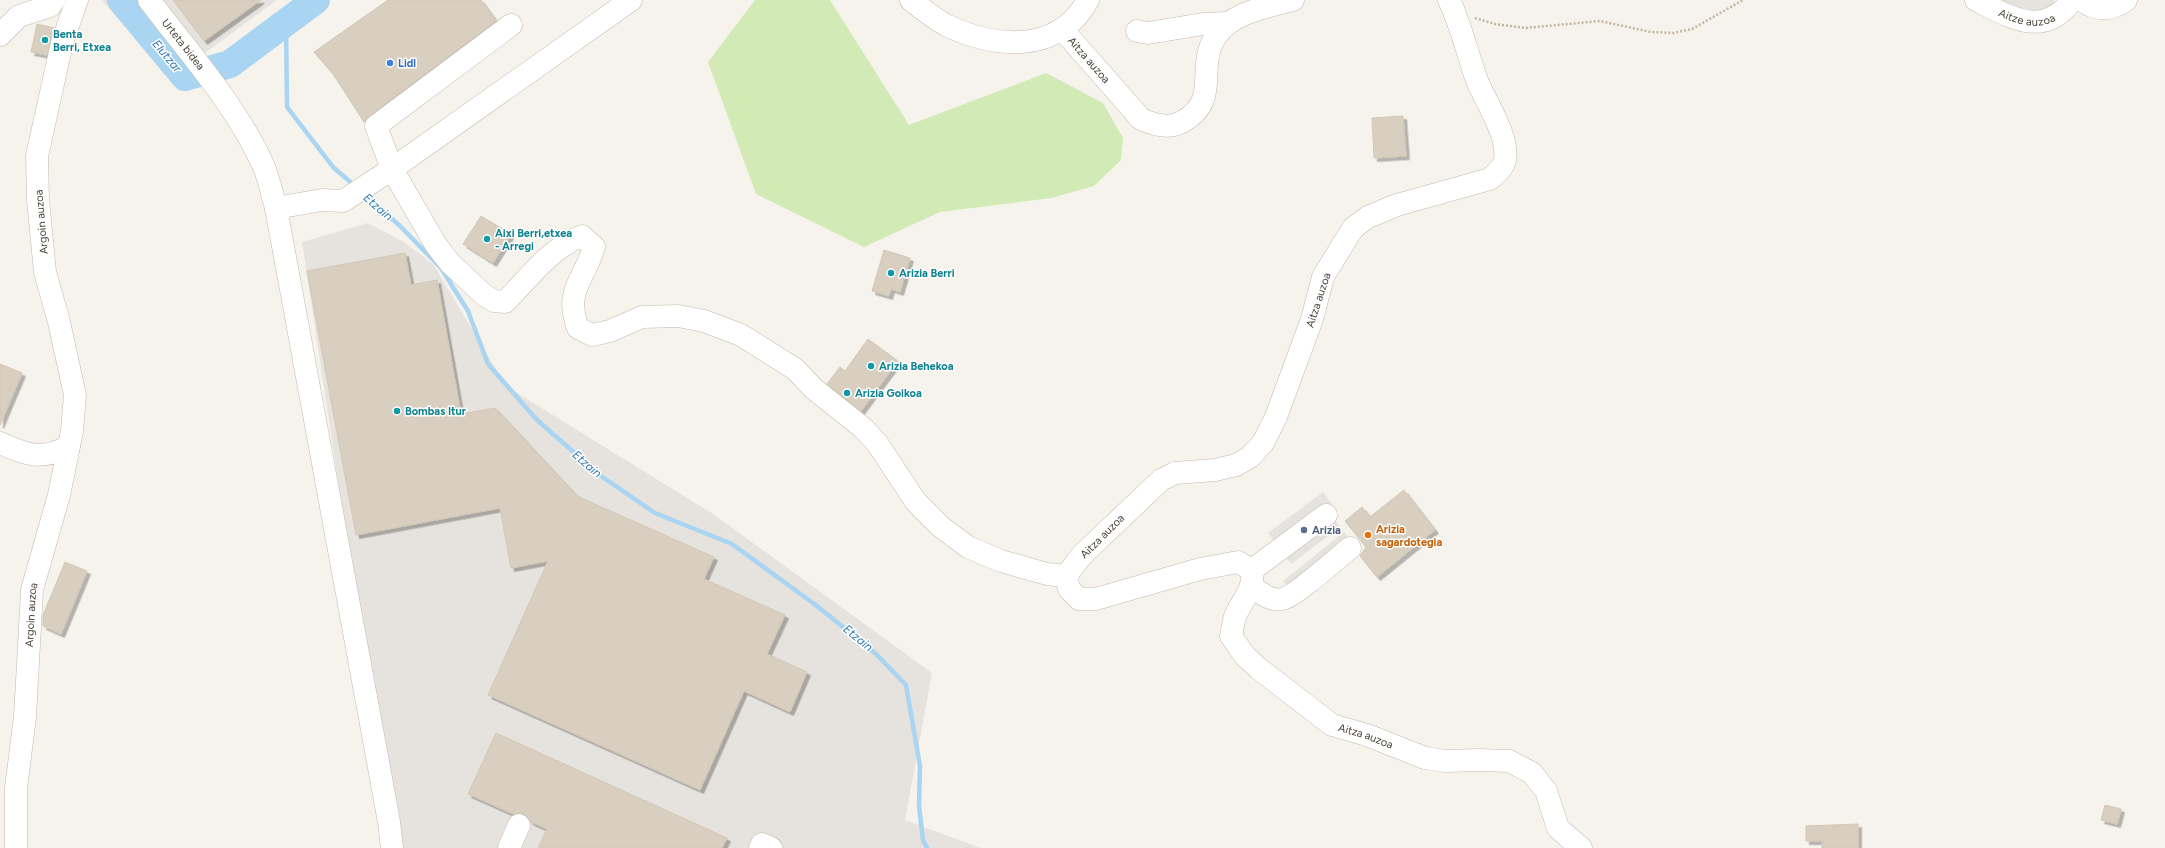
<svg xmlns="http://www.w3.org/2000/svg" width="2165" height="848" font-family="Figtree,sans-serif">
<defs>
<filter id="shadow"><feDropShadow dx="3.5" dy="3.5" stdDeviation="0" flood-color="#0004"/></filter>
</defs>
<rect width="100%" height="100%" fill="#f6f3ec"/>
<!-- industrial -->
<path fill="#e6e2dd" d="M102,0H277L170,79Z
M1988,0H2054L2050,12L2029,13Z
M368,223L404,242L433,264L506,386L713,514L932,673L905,820L981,848H402V833L348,545L302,242Z"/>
<!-- green -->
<path fill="#d2eab5" d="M755,0H830L909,125L1046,73L1103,103L1123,138L1121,160L1094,186L1051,198L940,212L864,247L756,194L708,62Z"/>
<!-- parking -->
<path fill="#e5e3e0" d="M1323,492L1332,504L1327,509L1340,527L1291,564L1268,533Z
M1344,532L1360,552L1297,598L1283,581Z"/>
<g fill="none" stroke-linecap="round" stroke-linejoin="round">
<!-- stream -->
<path stroke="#a9d4f2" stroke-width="4.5" d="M286,22L287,107L333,167L355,186
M364,194L400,226L441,268L468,311L488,364L537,420L601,476L655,513L732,544L817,606L875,653L906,685L920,766L919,806L923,840L927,848"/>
<!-- river -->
<path stroke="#a9d4f2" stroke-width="28" d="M121,0L185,77L230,64L316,0"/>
</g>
<!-- building -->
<path fill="#d8cfc1" stroke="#d3c7b4" filter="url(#shadow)" d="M173,0H261L204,41Z
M388,0H481L496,21L369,116L364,122L333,74L314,52Z
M37,24L54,28L47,55L31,52Z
M1403,116L1406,156L1374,158L1372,118Z
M481,216L511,234L493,263L463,244Z
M884,250L910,258L900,292L891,289L889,296L872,291Z
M405,253L411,285L437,280L461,414L495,408L577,496L714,557L704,579L785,615L767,654L807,672L790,712L744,691L700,790L488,695L548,561L511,568L500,508L356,535L307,271Z
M868,339L898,361L861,411L827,384L840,367L845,371Z
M0,364L22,373L0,425Z
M1404,490L1435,530L1377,577L1360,556L1366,547L1345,521L1362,507L1370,517Z
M65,562L87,571L61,634L43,626V615Z
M496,733L727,838L722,848H538L547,829L531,822L524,814H513L468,794Z
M2105,805L2121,809L2117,824L2101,820Z
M1858,824V848H1822V841H1806V826Z"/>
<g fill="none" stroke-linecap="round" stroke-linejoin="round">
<defs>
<g id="minor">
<path id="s1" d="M149,0C189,53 237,106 264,167C269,179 272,194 276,208L389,822L392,848"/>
<path d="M911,0C922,9 933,18 946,25C994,48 1058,55 1088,0"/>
<path id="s2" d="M1449,0C1461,25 1467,52 1476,78C1485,102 1509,134 1505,160C1503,169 1495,174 1490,179L1397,205L1368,217L1353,228L1323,277L1312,319L1276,417L1263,443L1250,457L1236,465L1215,470L1175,473L1161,480L1082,555L1066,576L1069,589L1079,599H1096L1200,569L1238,562L1252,570C1255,587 1243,600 1236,614C1233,621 1233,629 1231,636L1245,656L1258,668L1332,725L1367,735L1425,758L1445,761L1479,760L1509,761L1532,773L1546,791L1558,828L1581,848"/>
<path id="s3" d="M1976,0C2010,17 2044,39 2072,0"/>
<path d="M2082,0C2095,11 2112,11 2126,0"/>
<path d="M511,25L376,126L392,169L436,245L450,263L484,295L494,301L505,302C528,279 551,247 582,236L594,247C584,281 564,290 578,328L592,335L610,331L642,317L678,316L704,321L741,335L795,369L814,389L863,428L877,443L916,502L941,527L968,547L1001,561L1047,574L1066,576"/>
<path id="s4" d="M1062,29L1141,119C1154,125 1169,129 1182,122C1222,100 1195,67 1216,36C1232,12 1267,7 1293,0"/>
<path d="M1137,31L1148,33L1203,24L1229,23"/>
<path d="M0,35L19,16L50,6L54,0"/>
<path d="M276,208L322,200L343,201L392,169L631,0"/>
<path d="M0,443C26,455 42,461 69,446"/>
<path d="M1252,570L1326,515"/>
<path d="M1251,586C1260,592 1270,602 1282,599C1295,597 1337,558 1350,548"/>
<path id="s5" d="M16,848V788L25,717L32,590L59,495L72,431L75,395L59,322L45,272L38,200L37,156L62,43L77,0"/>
<path d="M509,848L519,825"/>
<path d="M760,848L762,844L771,848"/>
</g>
</defs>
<!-- minor casing -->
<use href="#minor" stroke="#c2bbae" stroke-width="23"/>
<!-- path -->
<path stroke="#c4b79f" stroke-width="2.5" stroke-dasharray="2 2" stroke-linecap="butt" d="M1475,18L1495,24L1525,28L1600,21L1651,32L1673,33L1692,29L1743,0"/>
<!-- minor -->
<use href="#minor" stroke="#fff" stroke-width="22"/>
</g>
<!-- markers -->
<g fill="#0f9aa8" stroke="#fff" stroke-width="1.5">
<circle cx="45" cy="40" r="4"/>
<circle cx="487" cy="239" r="4"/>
<circle cx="891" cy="273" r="4"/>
<circle cx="871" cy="366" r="4"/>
<circle cx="847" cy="393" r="4"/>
<circle cx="397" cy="411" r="4"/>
</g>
<circle fill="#3f7fe0" stroke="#fff" stroke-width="1.5" cx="390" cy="63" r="4"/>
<circle fill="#5c6f8a" stroke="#fff" stroke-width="1.5" cx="1304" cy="530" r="4"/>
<circle fill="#e8710a" stroke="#fff" stroke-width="1.5" cx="1368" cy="535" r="4"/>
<g text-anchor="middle" stroke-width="3" stroke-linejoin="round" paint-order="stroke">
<!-- street labels -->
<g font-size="11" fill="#4b4439" stroke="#fff">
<text dy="4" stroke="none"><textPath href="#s3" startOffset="55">Aitze auzoa</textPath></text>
<text dy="4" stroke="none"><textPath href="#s1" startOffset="56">Urteta bidea</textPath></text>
<text dy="4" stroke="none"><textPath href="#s4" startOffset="41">Aitza auzoa</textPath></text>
<text transform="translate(41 222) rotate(-95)" y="4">Argoin auzoa</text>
<text transform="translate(1318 300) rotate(-72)" y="4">Aitza auzoa</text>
<text transform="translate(1102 536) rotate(-45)" y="4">Aitza auzoa</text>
<text dy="4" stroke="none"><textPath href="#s5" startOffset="234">Argoin auzoa</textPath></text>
<text dy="4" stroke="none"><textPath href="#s2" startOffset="1273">Aitza auzoa</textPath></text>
</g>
<!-- culture labels -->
<g font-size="11" font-weight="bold" fill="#0d838f" stroke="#fff" text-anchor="start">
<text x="53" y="38">Benta<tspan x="53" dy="13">Berri, Etxea</tspan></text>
<text x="495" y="237">Aixi Berri,etxea<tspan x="495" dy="13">- Arregi</tspan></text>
<text x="899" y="277">Arizia Berri</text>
<text x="879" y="370">Arizia Behekoa</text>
<text x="855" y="397">Arizia Goikoa</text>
<text x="405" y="415">Bombas Itur</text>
</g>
<!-- shop labels -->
<g font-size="11" font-weight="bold" fill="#366cbe" stroke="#fff" text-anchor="start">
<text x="398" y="67">Lidl</text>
</g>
<!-- food labels -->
<g font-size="11" font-weight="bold" fill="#c56008" stroke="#fff" text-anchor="start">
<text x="1376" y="533">Arizia<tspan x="1376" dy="13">sagardotegia</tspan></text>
</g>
<!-- service labels -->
<g font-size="11" font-weight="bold" fill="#4e5e75" stroke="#fff" text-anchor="start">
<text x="1312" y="534">Arizia</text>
</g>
<!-- water labels -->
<g font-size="12" font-style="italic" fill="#2e7ab2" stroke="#fff">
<text transform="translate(167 56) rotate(50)" y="4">Elutzar</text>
<text transform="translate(378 207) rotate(41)" y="4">Etzain</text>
<text transform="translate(587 464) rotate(41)" y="4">Etzain</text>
<text transform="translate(858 638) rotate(39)" y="4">Etzain</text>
</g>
</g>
</svg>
